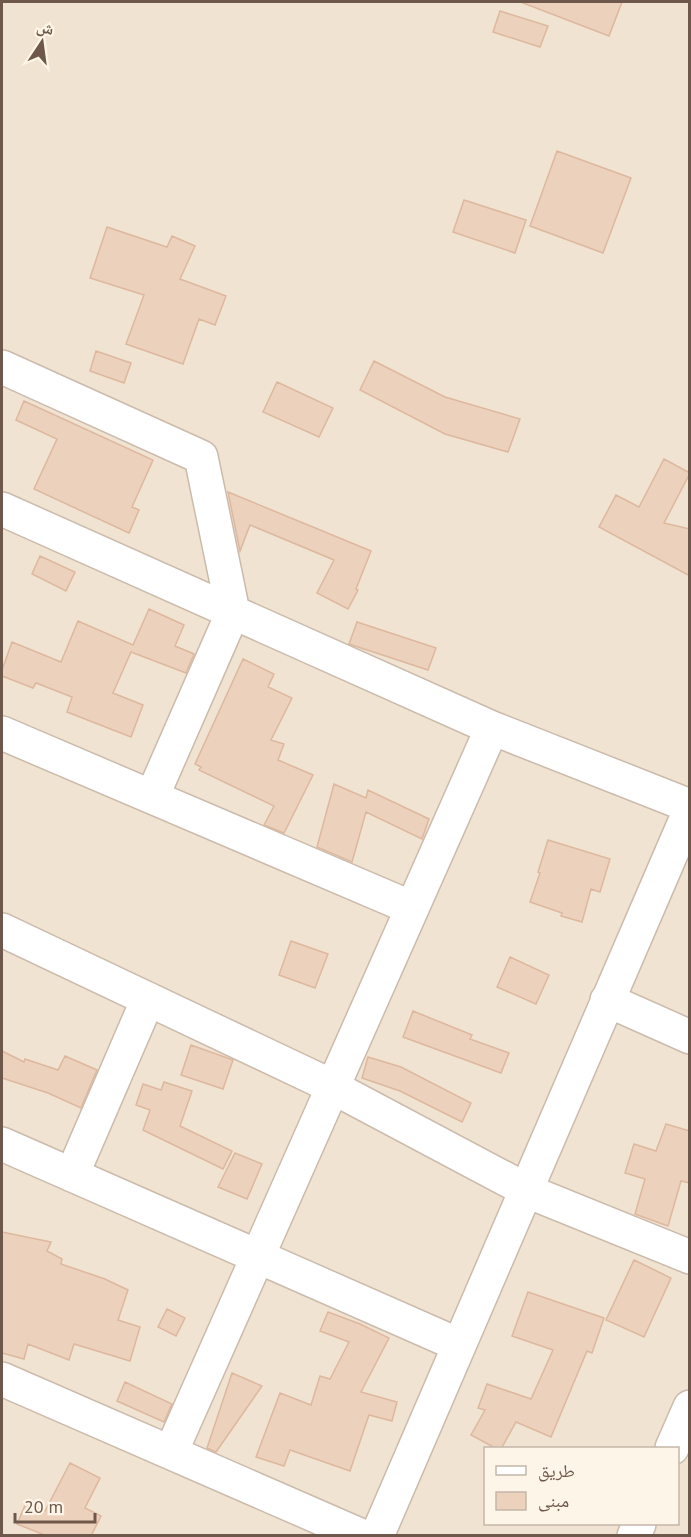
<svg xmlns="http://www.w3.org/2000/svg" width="691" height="1537" font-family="'PT Sans','Noto Naskh Arabic',sans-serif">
<rect width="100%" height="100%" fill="#f9f1e1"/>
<!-- residential -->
<path fill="#f0e3d1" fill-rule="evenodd" d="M2,2H689V1535L2,1536ZM486,1448H678V1524H486Z"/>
<!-- building -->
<path fill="#ecd1bc" stroke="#ddb89e" stroke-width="1.5" d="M523,2H622L609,36L523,3Z
M500,11L548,26L540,47L493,32Z
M557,151L631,178L603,253L530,226Z
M464,200L526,220L515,253L453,232Z
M107,227L167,247L172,236L195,246L180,279L226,296L215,325L199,319L183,364L126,344L144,295L90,278Z
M96,351L131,363L124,383L90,371Z
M374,361L445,397L520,419L508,452L445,434L360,390Z
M277,382L333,408L319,437L263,412Z
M24,401L153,460L132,507L139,510L129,533L34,489L57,439L16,420Z
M664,459L690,473L664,523L690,529V576L599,527L616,495L639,507Z
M228,492L371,551L356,589L358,590L348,609L317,593L334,560L250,525L240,551Z
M40,556L75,572L66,591L32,574Z
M149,609L184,625L175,646L194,654L186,673L131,652L113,693L143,705L131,737L67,712L72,697L36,683L33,688L2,676V670L12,642L61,662L78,621L133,645Z
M357,622L436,648L428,670L349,644Z
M243,659L274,674L268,687L292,698L271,740L284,744L278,760L313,775L284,833L264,825L274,806L199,770L201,767L195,764Z
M334,784L366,798L368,790L429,819L422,839L366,812L352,862L317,847Z
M548,840L610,859L600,892L591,889L582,922L561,916L562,913L530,902L540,873L538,872Z
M291,941L328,954L315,988L279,975Z
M510,957L549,975L536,1004L497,987Z
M413,1011L472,1035L470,1039L509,1053L501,1073L403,1037Z
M191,1045L233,1060L223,1089L181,1075Z
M2,1051L24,1062L25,1059L58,1070L65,1056L97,1070L81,1108L48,1093L2,1078Z
M368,1057L401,1067L471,1103L462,1122L400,1091L362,1078Z
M164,1082L192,1091L180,1126L232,1151L223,1169L143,1130L150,1110L136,1105L143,1084L161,1090Z
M666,1124L690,1131V1183L681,1181L668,1226L635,1214L645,1179L625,1173L634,1144L656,1151Z
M235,1153L262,1164L247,1199L218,1187Z
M2,1232L51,1242L47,1251L62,1259L61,1264L105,1279L128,1290L118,1320L140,1327L130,1361L74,1344L69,1360L28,1344L24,1359L2,1353Z
M634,1260L671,1278L644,1337L606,1320Z
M528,1292L604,1318L592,1353L587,1351L551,1437L516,1422L501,1449H497L471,1435L485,1410L478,1408L487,1384L531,1399L553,1350L512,1336Z
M167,1309L185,1318L176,1336L158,1327Z
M328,1312L360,1324L389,1338L361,1392L397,1402L392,1421L369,1415L350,1471L290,1450L284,1466L256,1457L280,1393L311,1405L320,1376L330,1379L349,1342L320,1331Z
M232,1373L262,1386L216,1452L207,1448Z
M125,1382L172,1404L164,1422L117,1401Z
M70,1463L100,1478L85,1508L101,1516L91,1536H47L17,1524L26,1503L45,1511Z"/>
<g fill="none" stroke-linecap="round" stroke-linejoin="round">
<defs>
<path id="minor" d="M2,367L201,457L233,612L152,797
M2,509L492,728L690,806
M2,733L412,908
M2,930L323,1082L532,1193L690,1257
M607,1000L690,1037
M2,1144L459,1345
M72,1175L148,999
M2,1379L362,1536
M672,1448L690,1407
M171,1452L492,728
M377,1536L690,810
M634,1536L639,1524"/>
</defs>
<!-- minor casing -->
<use href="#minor" stroke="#cbbbac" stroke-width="36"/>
<!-- minor -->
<use href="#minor" stroke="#fff" stroke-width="33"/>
</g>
<!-- border -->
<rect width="691" height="1537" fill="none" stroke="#6e584b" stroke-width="6"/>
<!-- legend -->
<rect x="484" y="1447" width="195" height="78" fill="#fdf5e7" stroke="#c4b6a9" stroke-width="1.5"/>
<rect x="496" y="1466" width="30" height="9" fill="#ffffff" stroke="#c4b6a9" stroke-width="1.5"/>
<text x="538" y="1477" font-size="18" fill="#6e584b">طريق</text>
<rect x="496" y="1492" width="30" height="18" fill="#ecd1bc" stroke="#c4b6a9" stroke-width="1.5"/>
<text x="538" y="1507" font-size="18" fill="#6e584b">مبنى</text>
<!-- north arrow -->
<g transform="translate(42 42) rotate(13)" stroke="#fdf5e7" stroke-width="4.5" paint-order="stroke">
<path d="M0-4.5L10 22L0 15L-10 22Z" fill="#6e584b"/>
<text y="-9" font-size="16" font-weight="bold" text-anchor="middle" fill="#6e584b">ش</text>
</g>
<!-- scale -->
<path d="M15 1513v9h80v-9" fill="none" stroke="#6e584b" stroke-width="3"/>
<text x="24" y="1513" font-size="18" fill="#6e584b" stroke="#fdf5e7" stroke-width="4.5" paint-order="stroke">20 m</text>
</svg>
